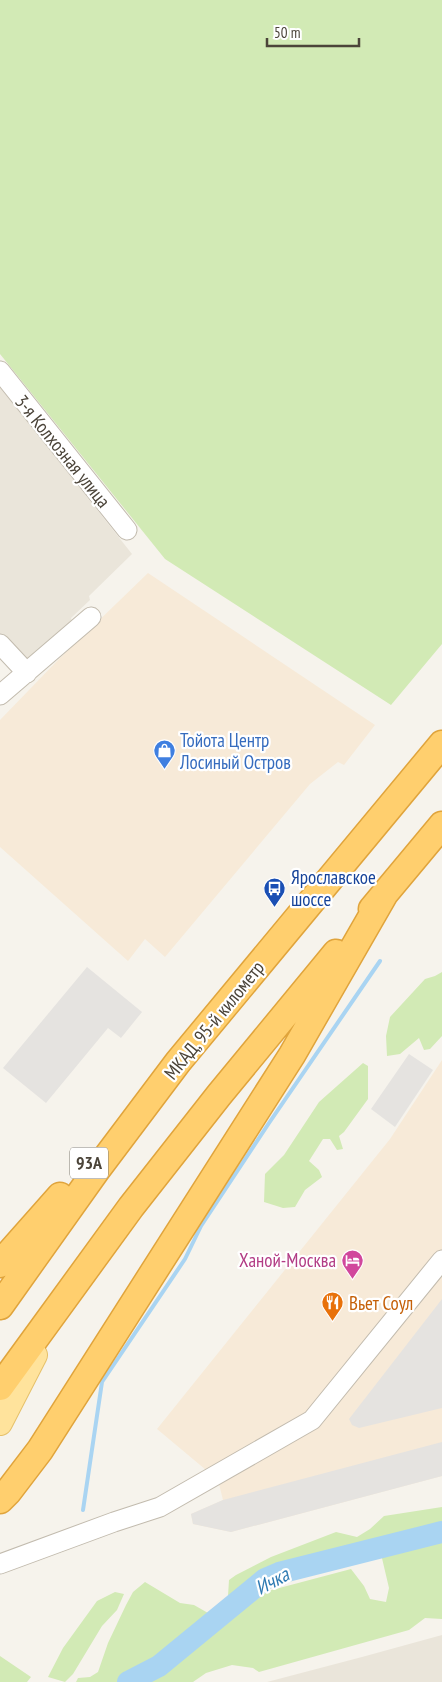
<svg xmlns="http://www.w3.org/2000/svg" width="442" height="1682" font-family="'PT Sans Narrow',sans-serif">
<rect width="100%" height="100%" fill="#f6f3ec"/>
<!-- residential -->
<path fill="#eae5da" d="M0,387L132,554L89,596L90,600L71,618L73,624L26,665L0,636Z
M442,1635V1682H267L362,1657Z"/>
<!-- commercial -->
<path fill="#f7ead8" d="M148,573L375,725L344,765L338,762L310,784L165,957L145,939L128,961L0,847V720L58,660Z
M442,1060V1476L231,1532L193,1524L191,1514L223,1500L218,1480L157,1429L390,1139Z"/>
<!-- green -->
<path fill="#d2eab5" d="M0,0H442V644L391,705L165,559L0,354Z
M442,972V1036L430,1049L424,1050L419,1038L400,1054L387,1056L386,1036L390,1017L425,979L435,976Z
M363,1063L368,1066V1099L344,1132L339,1136L343,1149L337,1150L330,1139H323L309,1161L319,1170L322,1177L305,1190L295,1207L283,1208L264,1202L265,1174L284,1155L319,1102Z
M442,1507V1526L363,1545L278,1568L261,1577L153,1664L120,1682H76L78,1678L90,1677L98,1672L108,1643L126,1605L133,1592L145,1582L180,1603L194,1605L208,1613L228,1596L229,1580L236,1575L271,1557L336,1532L357,1537L370,1529L384,1516Z
M442,1538V1619L425,1618L409,1630L259,1672L253,1668L232,1665L206,1673L193,1682H142L163,1669L268,1591L351,1569L364,1586L370,1599L386,1602L389,1588L381,1554Z
M115,1592L124,1594L117,1610L102,1626L73,1674L65,1682L48,1677L63,1648L97,1601Z
M0,1656L31,1677L27,1682H0Z"/>
<!-- parking -->
<path fill="#e5e3e0" d="M87,967L142,1012L121,1038L108,1028L46,1103L3,1068Z
M409,1054L433,1070L395,1127L371,1109Z
M442,1299V1408L359,1428L352,1425L349,1419Z
M442,1442V1476L231,1532L193,1524L191,1514L223,1500Z"/>
<g fill="none" stroke-linecap="round" stroke-linejoin="round">
<!-- stream -->
<path stroke="#a9d4f2" stroke-width="4" d="M83,1510L102,1382L185,1259L201,1226L269,1123L380,961"/>
<!-- river -->
<path stroke="#a9d4f2" stroke-width="22" d="M128,1682L159,1666L265,1579L279,1573L442,1532"/>
<defs>
<path id="minor" d="M0,371L127,530
M0,644L27,673
M0,695L91,617
M0,1564L114,1522L160,1507L312,1420L442,1260"/>
<path id="major" d="M0,1423L35,1355"/>
<path id="highway" d="M372,909L442,825
M0,1264L60,1196
M0,1306L96,1171L178,1062L442,744
M0,1387L131,1207L219,1095L336,953
M0,1500L8,1492L40,1450L292,1055L384,895"/>
</defs>
<!-- minor casing -->
<use href="#minor" stroke="#c2bbae" stroke-width="21"/>
<!-- major casing -->
<use href="#major" stroke="#e6c16a" stroke-width="26"/>
<!-- highway casing -->
<use href="#highway" stroke="#e0a43c" stroke-width="29"/>
<!-- minor -->
<use href="#minor" stroke="#fff" stroke-width="19"/>
<!-- major -->
<use href="#major" stroke="#ffe39c" stroke-width="24"/>
<!-- highway -->
<use href="#highway" stroke="#ffcf6e" stroke-width="26"/>
</g>
<!-- icons -->
<defs>
<symbol id="shop-pin" viewBox="-11 -11 22 30"><path d="M0 17L-7.5 6A9.5 9.5 0 1 1 7.5 6Z" fill="#3f7fe0" stroke="#fff"/><path d="M-5-2.5h2.3a2.7 3.5 0 0 1 5.4 0H5L5.5 6h-11ZM-1.5-2.5h3a1.5 2.3 0 0 0-3 0Z" fill="#fff"/></symbol>
<symbol id="bus-pin" viewBox="-11 -11 22 30"><path d="M0 17L-7.5 6A9.5 9.5 0 1 1 7.5 6Z" fill="#1a4fb4" stroke="#fff"/><path d="M-5-6H5V4H4V6H2V4H-2V6H-4V4H-5ZM-3.5-4V0h7V-4ZM-3.5 1.2v1.5H-2V1.2ZM2 1.2v1.5H3.5V1.2Z" fill="#fff"/></symbol>
<symbol id="hotel-pin" viewBox="-11 -11 22 30"><path d="M0 17L-7.5 6A9.5 9.5 0 1 1 7.5 6Z" fill="#d1479c" stroke="#fff"/><path d="M-6-4.5h1.5V1H6V5H4.5V3h-9V5H-6ZM-4 0a1.8 1.8 0 1 1 3.6 0ZM.5 0V-2.5h3Q6-2.5 6 0Z" fill="#fff"/></symbol>
<symbol id="restaurant-pin" viewBox="-11 -11 22 30"><path d="M0 17L-7.5 6A9.5 9.5 0 1 1 7.5 6Z" fill="#e8710a" stroke="#fff"/><path d="M-5-6h1v4h1v-4h1v4h1v-4h1v5L-1.5 .5V6h-2V.5L-5-1ZM5-6V6H3V1.5H1.5Q1.5-4 5-6Z" fill="#fff"/></symbol>
</defs>
<g fill-rule="evenodd">
<use href="#shop-pin" x="152" y="738" width="25" height="34"/>
<use href="#bus-pin" x="262" y="876" width="25" height="34"/>
<use href="#hotel-pin" x="340" y="1248" width="25" height="34"/>
<use href="#restaurant-pin" x="320" y="1290" width="25" height="34"/>
</g>
<g text-anchor="middle" stroke-width="4.5" stroke-linejoin="round" paint-order="stroke">
<!-- shield labels -->
<rect fill="#fff" stroke="#817c74" stroke-width="1" x="70" y="1147.5" width="38" height="31" rx="4"/>
<g font-size="18" font-weight="bold" fill="#4b4439">
<text x="89" y="1169">93A</text>
</g>
<!-- street labels -->
<g font-size="19" fill="#4b4439" stroke="#fff">
<text transform="translate(63 451) rotate(51)" y="7">3-я Колхозная улица</text>
<text transform="translate(214 1020) rotate(-51)" y="7">МКАД, 95-й километр</text>
</g>
<!-- shop labels -->
<g font-size="19" fill="#366cbe" stroke="#fff" text-anchor="start">
<text x="180" y="747">Тойота Центр<tspan x="180" dy="22">Лосиный Остров</tspan></text>
</g>
<!-- transit labels -->
<g font-size="19" fill="#164399" stroke="#fff" text-anchor="start">
<text x="291" y="884">Ярославское<tspan x="291" dy="22">шоссе</tspan></text>
</g>
<!-- hotel labels -->
<g font-size="19" fill="#b23c85" stroke="#fff" text-anchor="end">
<text x="336" y="1267">Ханой-Москва</text>
</g>
<!-- food labels -->
<g font-size="19" fill="#c56008" stroke="#fff" text-anchor="start">
<text x="349" y="1310">Вьет Соул</text>
</g>
<!-- water labels -->
<g font-size="20" font-style="italic" fill="#2e7ab2" stroke="#fff">
<text transform="translate(272 1581) rotate(-28)" y="7">Ичка</text>
</g>
</g>
<!-- scale -->
<path d="M267 38v8h92v-8" fill="none" stroke="#4b4439" stroke-width="2.5"/>
<text x="274" y="38" font-size="15" fill="#4b4439" stroke="#ffffff" stroke-width="4" paint-order="stroke">50 m</text>
</svg>
